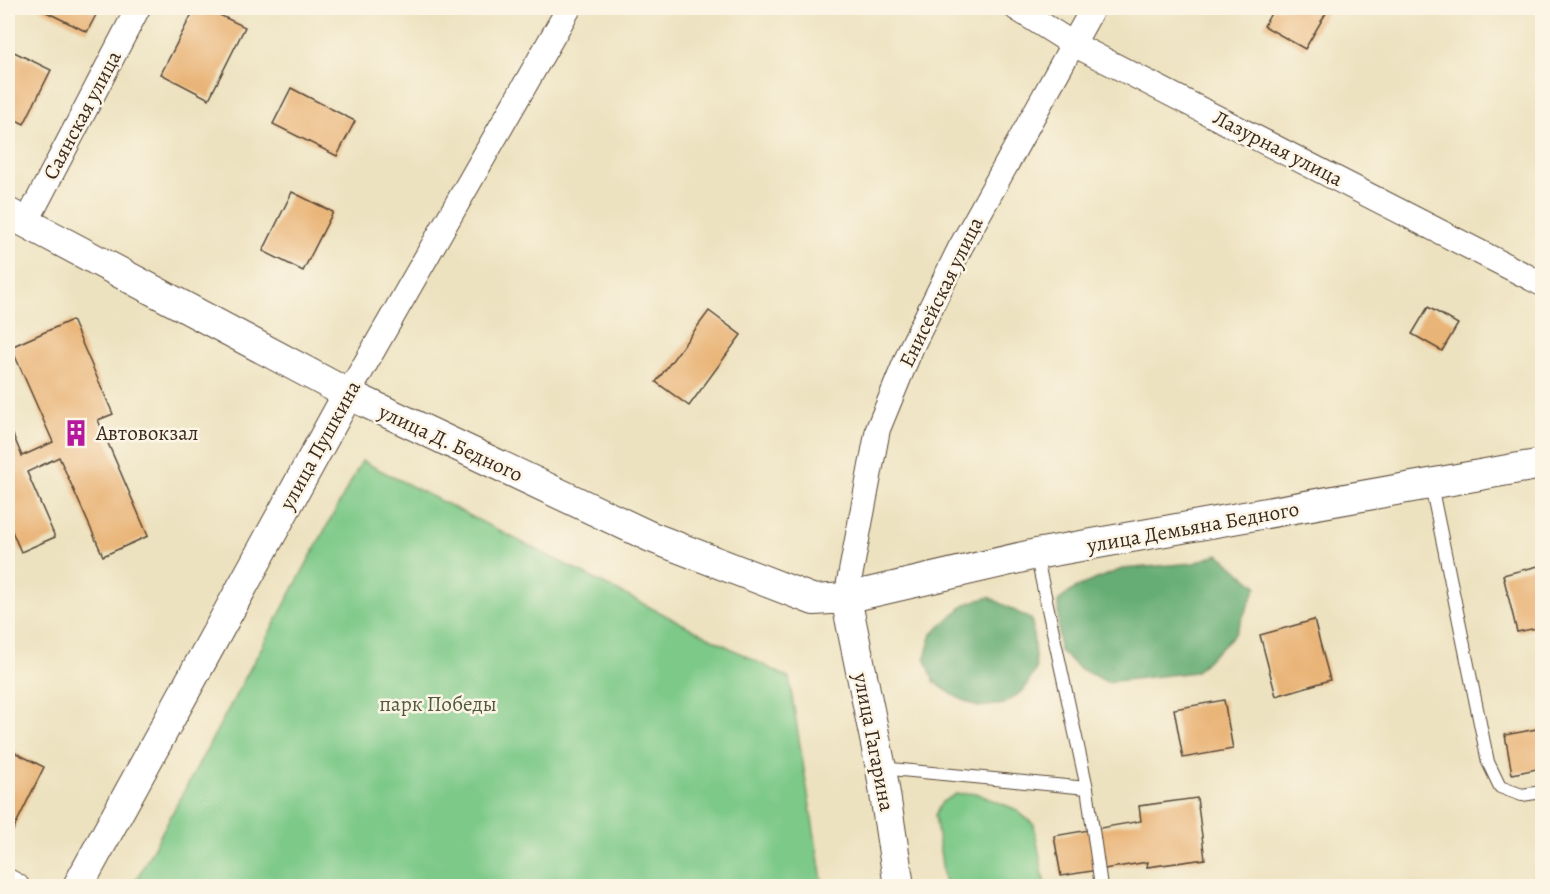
<svg xmlns="http://www.w3.org/2000/svg" width="1550" height="894" font-family="Alegreya,serif">
<rect width="100%" height="100%" fill="#fcf5e5"/>
<filter id="ink" filterUnits="userSpaceOnUse"><feTurbulence type="fractalNoise" baseFrequency=".0167" numOctaves="2"/><feDisplacementMap in="SourceGraphic" scale="12" xChannelSelector="R" yChannelSelector="G"/><feConvolveMatrix kernelMatrix="1 2 1 2 8 2 1 2 1" color-interpolation-filters="sRGB"/></filter>
<filter id="wash" filterUnits="userSpaceOnUse"><feTurbulence type="fractalNoise" baseFrequency=".008" numOctaves="4" result="noise"/><feDisplacementMap in="SourceGraphic" scale="24" xChannelSelector="R" yChannelSelector="G"/><feGaussianBlur stdDeviation="1.35" result="paint"/><feColorMatrix in="noise" values="0 0 0 0 0 0 0 0 0 0 0 0 0 0 0 0 0 1.4 0 .05"/><feComposite in="paint" operator="in"/></filter>
<g filter="url(#wash)">
<rect width="100%" height="100%" fill="#ede2c0"/>
<!-- green -->
<path fill="#7dc988" stroke="#5c7a53" stroke-width="1.5" d="M362,461L789,678L823,886H133Z
M975,793L1015,809L1034,825L1045,886H945L935,815L942,802L956,794Z"/>
<!-- forest -->
<path fill="#66ad74" stroke="#506c49" stroke-width="1.5" d="M1218,554L1257,586L1235,634L1195,672L1107,682L1079,668L1059,650L1058,601L1077,587L1122,569L1194,563Z
M989,597L1032,620L1036,669L1024,690L1004,704L978,707L955,696L934,682L925,657L932,634L966,604Z"/>
<g id="blocks">
<!-- building -->
<path fill="#e9b477" d="M38,8H85L97,13L87,32Z
M195,8H205L245,27L209,99L161,74Z
M1274,8H1329L1305,49L1264,26Z
M8,49L51,70L24,124L8,116Z
M291,88L355,121L337,156L273,124Z
M292,192L333,212L303,271L263,251Z
M1428,307L1458,324L1442,351L1412,334Z
M709,311L741,335L689,406L656,382Z
M72,320L113,414L98,420L148,536L103,556L59,457L27,472L55,537L21,552L8,522V423L22,456L53,442L11,347Z
M1542,565V627L1517,632L1503,575Z
M1314,620L1330,680L1276,696L1260,635Z
M1224,700L1233,749L1183,758L1174,709Z
M1542,728V768L1512,774L1505,735Z
M8,749L44,767L12,832L8,829Z
M1197,798L1205,859L1147,867L1148,862L1061,876L1054,836L1141,821L1139,806Z"/>
</g>
</g>
<g filter="url(#ink)">
<use href="#blocks" fill-opacity="0" stroke="#564636" stroke-width="1.5"/>
<g fill="none" stroke-linecap="round" stroke-linejoin="round">
<defs>
<path id="service" d="M1431,485L1488,762L1500,787L1522,795L1542,792
M1036,554L1087,788
M881,768L1087,788L1101,886"/>
<path id="minor" d="M1016,8L1073,44L1542,284
M26,223L138,8
M348,394L569,8
M846,598L878,429L912,346L960,248L1093,8
M8,881L17,886"/>
<path id="tertiary" d="M8,213L348,394L651,537L814,600L846,598L1036,554L1542,464
M846,598L881,768L899,886
M78,886L348,394"/>
</defs>
<!-- service casing -->
<use href="#service" stroke="#564636" stroke-width="14"/>
<!-- minor casing -->
<use href="#minor" stroke="#564636" stroke-width="26"/>
<!-- tertiary casing -->
<use href="#tertiary" stroke="#564636" stroke-width="32"/>
<!-- service -->
<use href="#service" stroke="#fff" stroke-width="12"/>
<!-- minor -->
<use href="#minor" stroke="#fff" stroke-width="24"/>
<!-- tertiary -->
<use href="#tertiary" stroke="#fff" stroke-width="30"/>
</g>
</g>
<!-- icons -->
<defs>
<symbol id="building-bare" viewBox="-9 -9 18 18"><path d="M-4-6H4V6H1V3H-1V6H-4ZM-2.5-4.3h1.7v1.8h-1.7ZM.8-4.3h1.7v1.8H.8ZM-2.5-1h1.7V.8h-1.7ZM.8-1h1.7V.8H.8Z" fill="#b5179e" stroke="#fcf5e5" stroke-width="2.5" paint-order="stroke"/></symbol>
</defs>
<g fill-rule="evenodd">
<use href="#building-bare" x="57" y="414" width="38" height="38"/>
</g>
<g text-anchor="middle" stroke-width="5" stroke-linejoin="round" paint-order="stroke">
<!-- street labels -->
<g font-size="21" fill="#3b2a1e" stroke="#fcf5e5">
<text transform="translate(82 115) rotate(-62)" y="7">Саянская улица</text>
<text transform="translate(1278 148) rotate(27)" y="7">Лазурная улица</text>
<text transform="translate(941 292) rotate(-64)" y="7">Енисейская улица</text>
<text transform="translate(451 443) rotate(25)" y="7">улица Д. Бедного</text>
<text transform="translate(320 445) rotate(-61)" y="7">улица Пушкина</text>
<text transform="translate(1193 527) rotate(-10)" y="7">улица Демьяна Бедного</text>
<text transform="translate(874 742) rotate(79)" y="7">улица Гагарина</text>
</g>
<!-- poi labels -->
<g font-size="21" fill="#3b2a1e" stroke="#fcf5e5" text-anchor="start">
<text x="96" y="440">Автовокзал</text>
</g>
<!-- park labels -->
<g font-size="21" fill="#4f5a3e" stroke="#fcf5e5">
<text x="438" y="711">парк Победы</text>
</g>
</g>
<!-- margin -->
<rect width="1550" height="894" fill="none" stroke="#fcf5e5" stroke-width="30"/>
</svg>
